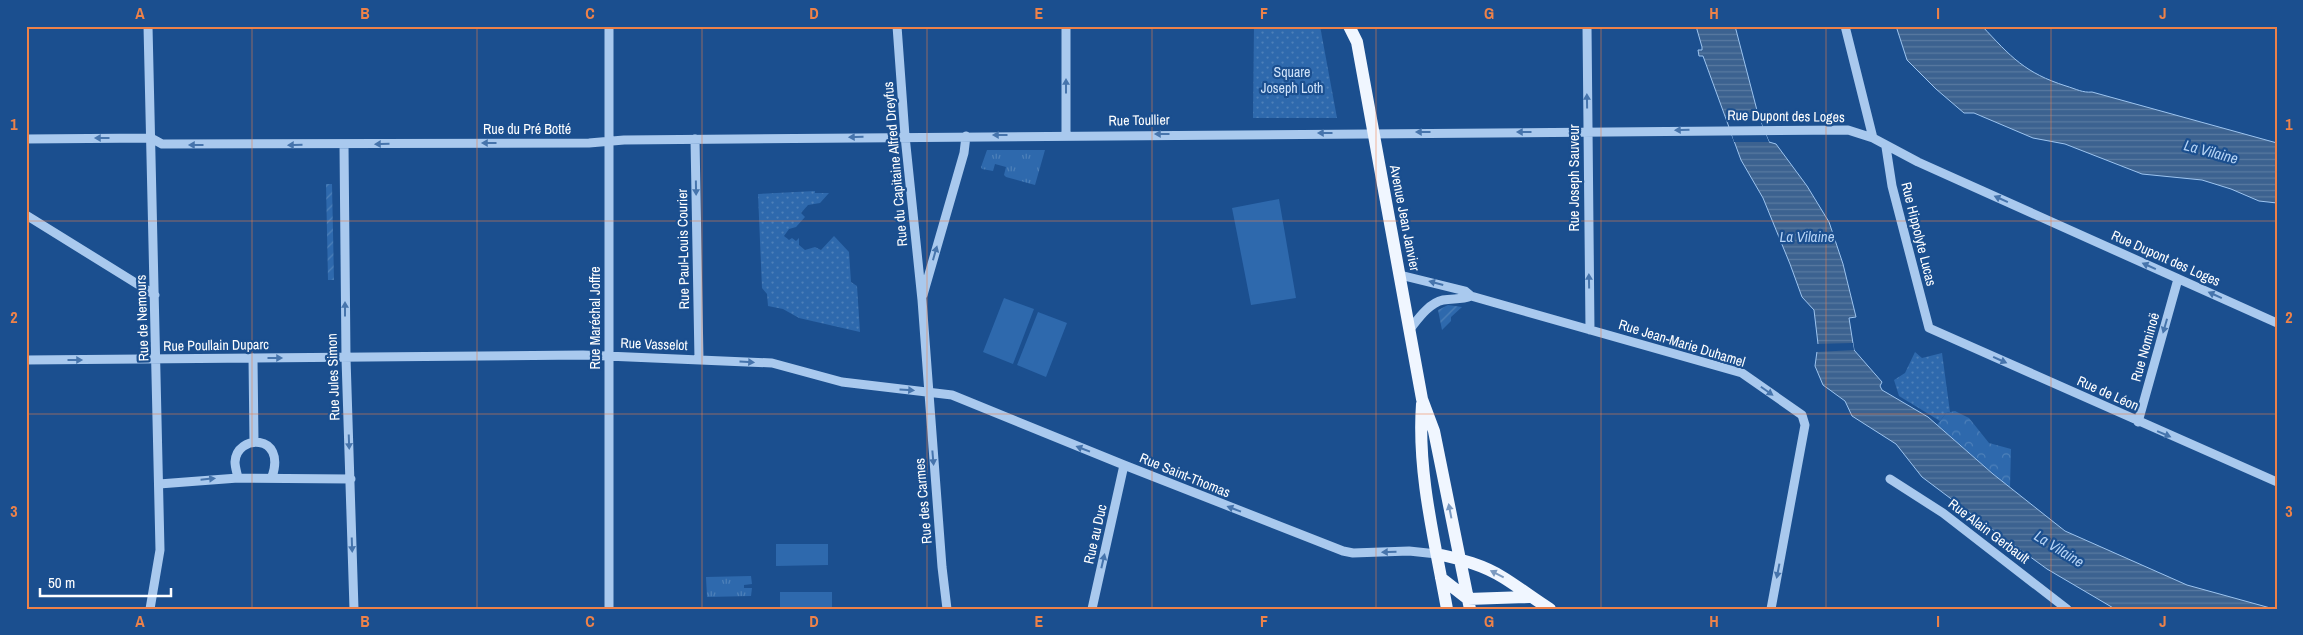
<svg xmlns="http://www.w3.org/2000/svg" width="2303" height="635" font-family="'Archivo Narrow',sans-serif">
<defs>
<pattern id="grass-tufts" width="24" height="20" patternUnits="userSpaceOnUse" patternTransform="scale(1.25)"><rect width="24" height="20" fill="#2e69ad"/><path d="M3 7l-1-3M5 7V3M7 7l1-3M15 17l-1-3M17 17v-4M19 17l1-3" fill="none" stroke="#4d80b9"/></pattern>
<pattern id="forest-crowns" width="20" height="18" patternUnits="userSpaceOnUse" patternTransform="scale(1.25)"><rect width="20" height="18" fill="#2e69ad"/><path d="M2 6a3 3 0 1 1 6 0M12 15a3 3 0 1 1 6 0" fill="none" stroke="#4d80b9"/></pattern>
<pattern id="park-dots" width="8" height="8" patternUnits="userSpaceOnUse" patternTransform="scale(1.25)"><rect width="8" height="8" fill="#2e69ad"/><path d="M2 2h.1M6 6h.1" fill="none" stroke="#4d80b9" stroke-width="1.8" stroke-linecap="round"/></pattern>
<pattern id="garden-furrows" width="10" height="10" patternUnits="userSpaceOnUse" patternTransform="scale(1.25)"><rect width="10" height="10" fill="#2e69ad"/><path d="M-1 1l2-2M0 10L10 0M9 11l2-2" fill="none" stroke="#4d80b9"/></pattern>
<pattern id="water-rules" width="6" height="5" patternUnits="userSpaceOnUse" patternTransform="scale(1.25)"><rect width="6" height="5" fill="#3c6290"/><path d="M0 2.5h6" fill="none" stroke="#597aa1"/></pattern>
</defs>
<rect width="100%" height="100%" fill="#1b4f8f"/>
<!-- grass -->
<path fill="url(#grass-tufts)" d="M987,150H1045L1035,185L1006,177L1004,175L1006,167L995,164L993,171L982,169L981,167Z
M751,576L752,584L744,585V588H752L751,596L707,597L706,577Z"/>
<!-- forest -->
<path fill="url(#forest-crowns)" d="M1955,411L1969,418L1989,443L2011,449L2010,488L1937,425L1946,413Z"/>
<!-- park -->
<path fill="url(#park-dots)" d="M1254,26H1320L1337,118H1253Z
M815,191V193H829L820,203L808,205L801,213L805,217L796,227L789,229L784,236L789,240L792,238L796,241L799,238V245L805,250L815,247L821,250L834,236L849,252L851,282L857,286L860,332L799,318L783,309L768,306L767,294L762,288L758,194Z
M1915,352L1922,358L1942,353L1950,412L1946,413L1940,421L1899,396L1894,380L1905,373Z"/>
<!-- garden -->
<path fill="url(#garden-furrows)" d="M326,184H332L334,280H328Z
M1448,305L1462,307L1451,317V321L1442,330L1438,310Z"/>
<!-- pitch -->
<path fill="#2e69ad" d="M1279,199L1296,298L1251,305L1232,208Z
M1004,298L1034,309L1013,364L983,352Z
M1038,312L1067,323L1046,377L1017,365Z
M776,544H828V565L776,566Z
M780,592H832V609H780Z"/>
<!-- water -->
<path fill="url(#water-rules)" stroke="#9cc4f0" d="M1696,26H1735L1759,118L1769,142L1776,144L1807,186L1829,222L1843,264L1856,317L1849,318L1854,350L1882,382L1880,386L1882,390L1928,417L1993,474L2065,531L2187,585L2274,609H2115L2047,569L1982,522L1922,477L1896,444L1852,416L1845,401L1823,385L1815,366L1818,344L1814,310L1802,297L1790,264L1763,198L1741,160L1703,56H1699L1698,50H1702V47Z
M1896,26H1982C2011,57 2025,73 2066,86C2076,89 2083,93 2092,92L2277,143V203L2259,201L2231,189L2202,180L2142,174L2065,144L2033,138L1974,113H1964L1936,89L1907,60Z"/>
<!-- pier -->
<path fill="#1b4f8f" d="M1727,118H1759L1769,142H1734Z
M1853,343L1854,350L1816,352V344Z"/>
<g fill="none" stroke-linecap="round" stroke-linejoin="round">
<!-- minor -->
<path stroke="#a9c9ee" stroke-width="9" d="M148,26L160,550L150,609
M609,26V609
M897,26L905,136L922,300L942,567L947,609
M1066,26V135
M1587,26L1590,330
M1845,26L1873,138
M26,139L151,138L162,144L589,143L624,140L1848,130L1873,138L1918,162L2277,323
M695,139L699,360
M344,144L346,358L354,609
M1886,147L1892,186L1929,328L2277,482
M26,215L155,295
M1400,275L1465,291L1471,296L1742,373L1802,415L1805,425L1771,609
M923,295L964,153L966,136
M1410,329C1418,319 1429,303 1443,300C1453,298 1461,300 1471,296
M253,358L254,442
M26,360L583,355L772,363L842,382L952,395L1124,465L1343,551L1353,553L1409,551L1437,554
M2138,422L2178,279
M238,478C237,473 235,467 235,462C236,434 287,433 272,477
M1890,479L1943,513L2067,609
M159,484L238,478L351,479
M1092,609L1124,465"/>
<!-- major -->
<path stroke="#f0f6ff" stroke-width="12" d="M1349,26L1357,42L1422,399L1434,431L1470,609
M1422,404C1417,472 1435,542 1447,609
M1437,554C1460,559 1484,565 1504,578C1520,588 1534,599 1550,609
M1441,578L1468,599L1529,597"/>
</g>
<!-- one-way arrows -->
<defs><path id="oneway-solid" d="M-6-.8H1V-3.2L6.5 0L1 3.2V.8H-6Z" transform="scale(1.25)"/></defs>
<g fill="#4674ac">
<use href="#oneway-solid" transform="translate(1066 86) rotate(-90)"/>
<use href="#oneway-solid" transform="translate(1587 101) rotate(-91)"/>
<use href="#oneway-solid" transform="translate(1682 130) rotate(179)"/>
<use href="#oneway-solid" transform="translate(1423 132) rotate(-180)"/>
<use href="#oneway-solid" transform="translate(1524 132) rotate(180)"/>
<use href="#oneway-solid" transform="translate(1325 133) rotate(180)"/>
<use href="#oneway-solid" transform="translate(1162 134) rotate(180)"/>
<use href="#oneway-solid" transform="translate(1000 135) rotate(180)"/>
<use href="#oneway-solid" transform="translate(856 137) rotate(179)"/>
<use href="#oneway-solid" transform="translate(102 138) rotate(180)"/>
<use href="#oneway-solid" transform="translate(489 143) rotate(180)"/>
<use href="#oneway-solid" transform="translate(382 144) rotate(179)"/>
<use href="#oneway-solid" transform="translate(196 145) rotate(-180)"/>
<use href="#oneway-solid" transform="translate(295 145) rotate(179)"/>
<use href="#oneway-solid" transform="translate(696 188) rotate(89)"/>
<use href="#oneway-solid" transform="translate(2001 199) rotate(-156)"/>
<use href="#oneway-solid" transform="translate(935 253) rotate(-74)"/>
<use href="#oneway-solid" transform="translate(2149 266) rotate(-156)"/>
<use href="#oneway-solid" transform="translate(1589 281) rotate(-91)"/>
<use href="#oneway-solid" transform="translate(1436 283) rotate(-165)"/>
<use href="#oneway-solid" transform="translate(2215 295) rotate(-156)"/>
<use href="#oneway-solid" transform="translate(345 309) rotate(-90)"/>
<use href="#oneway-solid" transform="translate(2165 326) rotate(106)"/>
<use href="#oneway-solid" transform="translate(275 358)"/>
<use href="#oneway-solid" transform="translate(75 360)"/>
<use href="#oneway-solid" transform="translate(2000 360) rotate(24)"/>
<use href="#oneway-solid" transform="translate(747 362) rotate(3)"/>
<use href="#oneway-solid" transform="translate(907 390) rotate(4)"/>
<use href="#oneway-solid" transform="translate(1767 391) rotate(35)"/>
<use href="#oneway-solid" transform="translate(2164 434) rotate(23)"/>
<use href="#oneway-solid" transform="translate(349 442) rotate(88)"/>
<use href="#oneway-solid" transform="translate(1083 449) rotate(-159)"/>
<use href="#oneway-solid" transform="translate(933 458) rotate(85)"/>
<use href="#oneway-solid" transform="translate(208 479) rotate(-6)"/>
<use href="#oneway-solid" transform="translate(1234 509) rotate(-159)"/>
<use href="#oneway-solid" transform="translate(352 545) rotate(88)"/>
<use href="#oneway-solid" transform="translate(1389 552) rotate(178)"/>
<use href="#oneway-solid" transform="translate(1103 561) rotate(-77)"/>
<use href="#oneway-solid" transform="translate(1778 571) rotate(101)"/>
</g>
<g fill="#7b9ac1">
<use href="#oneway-solid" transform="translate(1450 511) rotate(-101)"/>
<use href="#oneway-solid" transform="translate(1497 574) rotate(-153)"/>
</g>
<!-- grid -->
<path fill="none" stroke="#ee8249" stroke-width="1" stroke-opacity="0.55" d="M252,26V609M477,26V609M702,26V609M927,26V609M1152,26V609M1376,26V609M1601,26V609M1826,26V609M2051,26V609M26,221H2277M26,414H2277"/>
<g text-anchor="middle" stroke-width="4.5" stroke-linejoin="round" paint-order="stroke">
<!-- park labels -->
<g font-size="14" fill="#cfe3fa" stroke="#1b4f8f">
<text x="1292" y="77">Square<tspan x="1292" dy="16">Joseph Loth</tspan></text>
</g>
<!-- street labels -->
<g font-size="14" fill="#fff" stroke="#1b4f8f">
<text transform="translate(1786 116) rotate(1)" y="5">Rue Dupont des Loges</text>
<text transform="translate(1139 120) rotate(-1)" y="5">Rue Toullier</text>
<text x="527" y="134">Rue du Pré Botté</text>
<text transform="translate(895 164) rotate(-95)" y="5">Rue du Capitaine Alfred Dreyfus</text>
<text transform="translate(1574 178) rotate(-90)" y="5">Rue Joseph Sauveur</text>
<text transform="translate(1405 218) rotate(79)" y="5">Avenue Jean Janvier</text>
<text transform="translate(1919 234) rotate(76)" y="5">Rue Hippolyte Lucas</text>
<text transform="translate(683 249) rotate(-91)" y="5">Rue Paul-Louis Courier</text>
<text transform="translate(2166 258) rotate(24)" y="5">Rue Dupont des Loges</text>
<text transform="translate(142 318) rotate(-92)" y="5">Rue de Nemours</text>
<text transform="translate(595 318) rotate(-90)" y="5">Rue Maréchal Joffre</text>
<text transform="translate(1682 343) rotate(17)" y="5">Rue Jean-Marie Duhamel</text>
<text transform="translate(654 344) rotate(2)" y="5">Rue Vasselot</text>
<text transform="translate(216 345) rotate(-1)" y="5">Rue Poullain Duparc</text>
<text transform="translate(2145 347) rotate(-74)" y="5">Rue Nominoë</text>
<text transform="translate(333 377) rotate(-92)" y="5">Rue Jules Simon</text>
<text transform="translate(2108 393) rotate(24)" y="5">Rue de Léon</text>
<text transform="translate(1185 475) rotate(22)" y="5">Rue Saint-Thomas</text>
<text transform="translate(923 501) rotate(-95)" y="5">Rue des Carmes</text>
<text transform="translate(1989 531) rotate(37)" y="5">Rue Alain Gerbault</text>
<text transform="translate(1095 534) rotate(-77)" y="5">Rue au Duc</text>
</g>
<!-- water labels -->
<g font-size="15" font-style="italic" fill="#b5d3f5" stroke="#1b4f8f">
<text transform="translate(2211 152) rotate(15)" y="5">La Vilaine</text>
<text x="1807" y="242">La Vilaine</text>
<text transform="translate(2059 549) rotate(32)" y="5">La Vilaine</text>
</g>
</g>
<!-- border -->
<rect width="2303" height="635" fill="none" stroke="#1b4f8f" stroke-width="55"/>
<!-- scale -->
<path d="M40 588v8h131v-8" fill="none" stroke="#ffffff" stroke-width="2.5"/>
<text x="48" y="588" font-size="15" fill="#ffffff" stroke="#1b4f8f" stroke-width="4" paint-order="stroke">50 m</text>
<rect x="28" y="28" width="2248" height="580" fill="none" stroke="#ee8249" stroke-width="2"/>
<g font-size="16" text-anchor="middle" font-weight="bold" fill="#ee8249">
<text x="140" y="19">A</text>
<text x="365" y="19">B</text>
<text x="590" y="19">C</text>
<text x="814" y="19">D</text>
<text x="1039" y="19">E</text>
<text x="1264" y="19">F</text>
<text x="1489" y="19">G</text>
<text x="1714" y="19">H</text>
<text x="1938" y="19">I</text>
<text x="2163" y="19">J</text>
<text x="14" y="130">1</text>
<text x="2289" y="130">1</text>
<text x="14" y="323">2</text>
<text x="2289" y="323">2</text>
<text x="14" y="517">3</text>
<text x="2289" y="517">3</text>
<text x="140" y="627">A</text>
<text x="365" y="627">B</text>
<text x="590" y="627">C</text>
<text x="814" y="627">D</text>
<text x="1039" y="627">E</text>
<text x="1264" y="627">F</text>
<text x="1489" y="627">G</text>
<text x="1714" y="627">H</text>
<text x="1938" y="627">I</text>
<text x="2163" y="627">J</text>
</g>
</svg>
